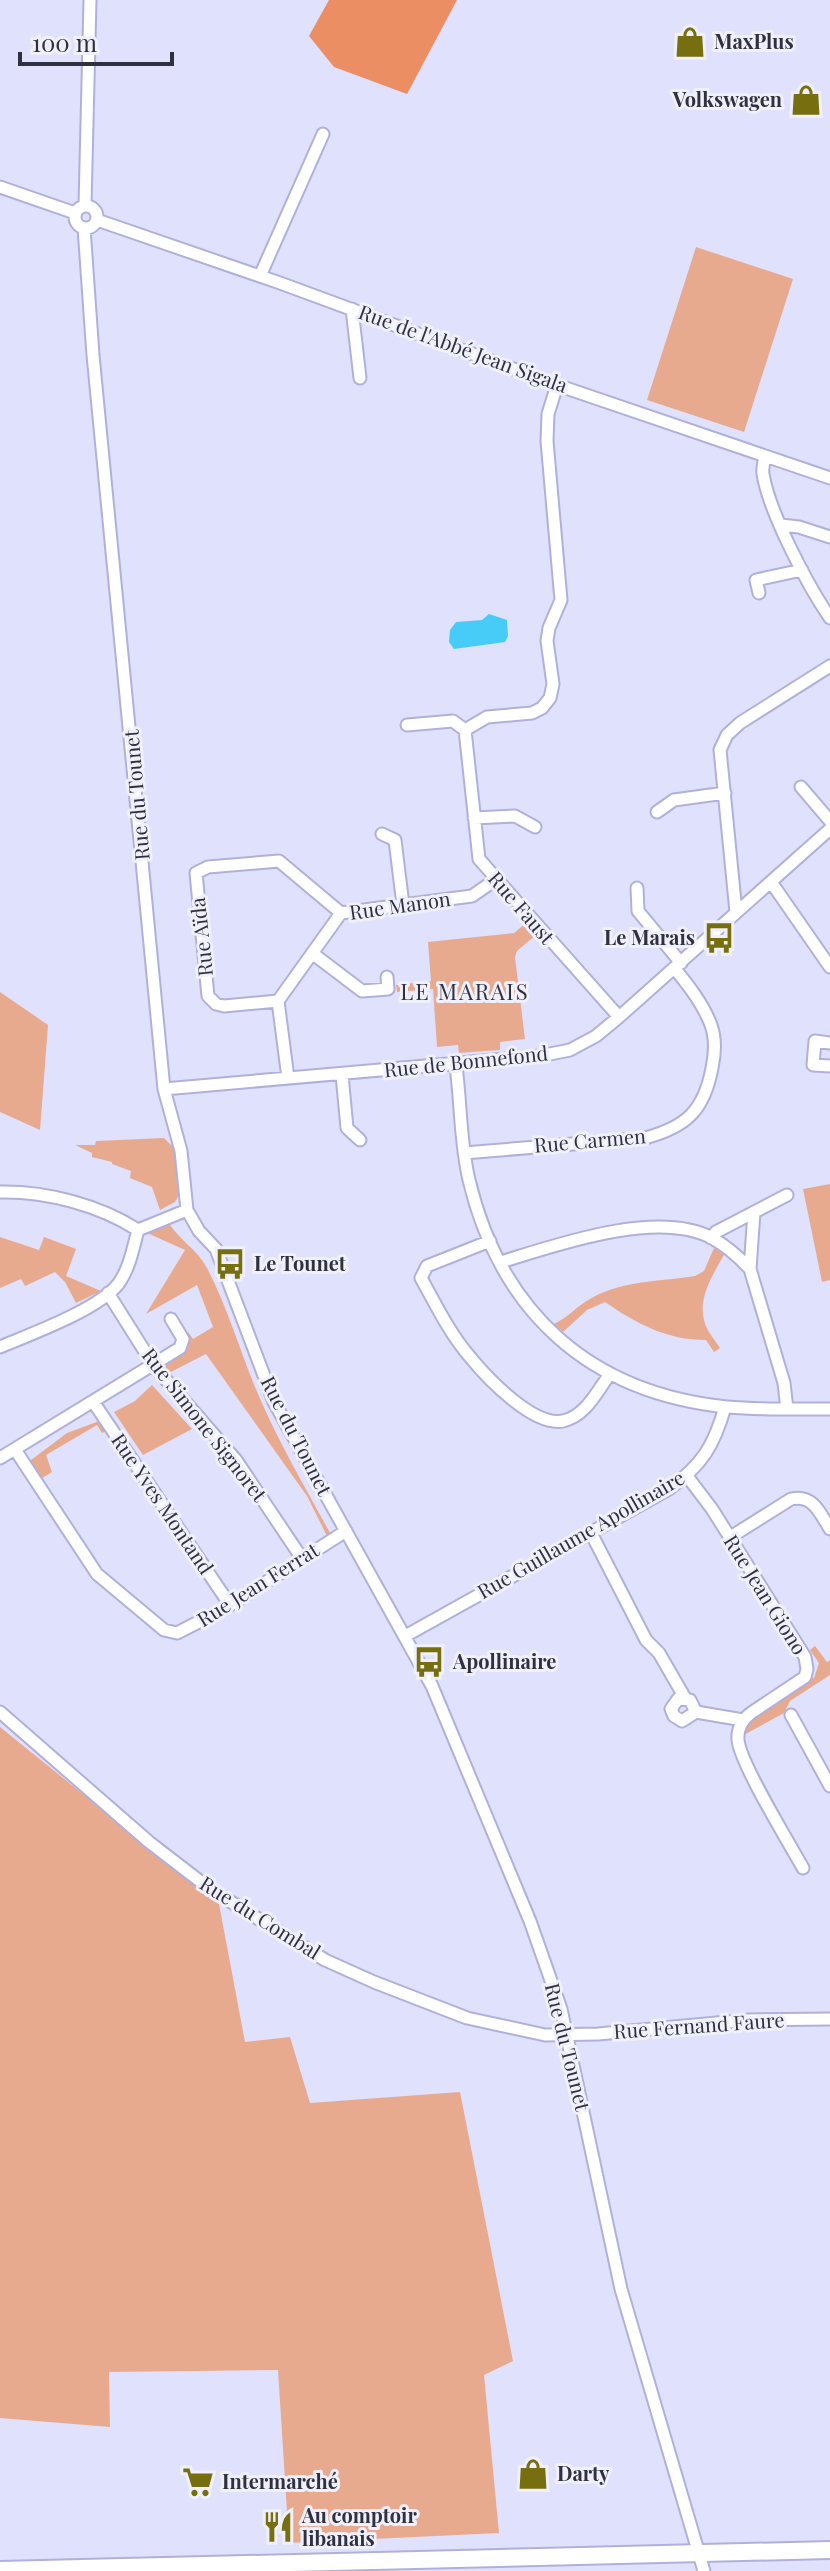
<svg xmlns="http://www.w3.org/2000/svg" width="830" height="2571" font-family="'Playfair Display',serif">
<rect width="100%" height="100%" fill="#e0e1fc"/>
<!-- green -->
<path fill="#e8aa8f" d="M696,247L793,279L744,432L647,400Z
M526,923L537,934L517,951L515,957L525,1039L500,1042V1050L459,1053L458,1045L437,1047L433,989L397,992L396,985L431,981L428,942L514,933Z
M0,992L48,1025L40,1130L0,1112Z
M164,1138L172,1146L173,1142L181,1191L175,1202L160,1210L152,1187L130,1178L131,1171L112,1164V1162L92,1157V1153L75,1145H95L96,1141Z
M830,1184V1280L822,1282L803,1189Z
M168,1222C179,1240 197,1249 207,1268C227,1306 239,1348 255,1387C276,1438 304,1485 330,1533L327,1536L307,1496L206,1354L167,1374L161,1367L185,1350L188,1332L193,1339L213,1327L197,1285L146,1314L185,1250L145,1232Z
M0,1237L39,1250L44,1237L76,1249L66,1276L101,1291L76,1303L65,1282L55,1272L25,1286L21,1279L0,1288Z
M714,1248L725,1253C714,1273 698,1296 704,1320C706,1330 715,1340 720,1348L714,1352L706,1340C667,1340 637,1324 605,1302L587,1310L563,1332L554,1324C567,1318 574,1309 585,1302C618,1280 658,1282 695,1276L704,1271Z
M152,1385L192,1429L143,1455L114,1412L135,1401Z
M102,1420L101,1424L106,1431L102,1433L97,1425L46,1455L52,1472L39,1480L27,1463L67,1433Z
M815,1646L827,1662L830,1660V1675L790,1701L784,1713L742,1736L750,1718L803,1685L807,1677L814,1678L819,1663L810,1650Z
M0,1727L219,1904L245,2042L290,2037L310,2103L460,2092L513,2361L484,2375L499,2533L289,2543L278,2370L109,2372L110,2427L0,2418Z"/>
<!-- forest -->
<path fill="#ec8e63" d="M329,0H457L407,94L334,67L309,36Z"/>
<!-- water -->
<path fill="#47ccf8" d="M489,614L507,620L508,636L505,642L454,649L449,642L450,630L456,622L482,620Z"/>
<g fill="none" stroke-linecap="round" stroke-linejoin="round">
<defs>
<path id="minor" d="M0,187L75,213
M85,205L90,0
M75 217a11 11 0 1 1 22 0a11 11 0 1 1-22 0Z
M97,220L280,283L557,385L830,478
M84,228L93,355L164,1089L181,1151L187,1210L199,1231L216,1249L274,1402L432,1686L530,1921L561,2009L621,2289L704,2571
M260,276L323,134
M352,309L360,378
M765,456C764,462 762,469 763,474C769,512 808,586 830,618
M781,525L799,527L830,537
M759,593L756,580L802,570
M407,725L453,721L465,730L487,717L532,713L542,708L550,698L553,684L547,641L549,628L561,600L547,441L548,414L557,385
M465,730L479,859L619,1017
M801,787L830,821
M657,812L674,800L725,793
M474,818L515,816L535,827
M382,834L395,840L403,905
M771,882L830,967
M637,888L638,911L681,963
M736,912L720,750L727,735L740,723L830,666
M312,953L362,991L388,989L387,977
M278,1001L224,1006L216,1004L208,996L196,873L208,867L279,861L341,913
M830,1043L815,1041L813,1065L830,1066
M456,1066C461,1104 460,1142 469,1180C501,1313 590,1393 727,1407C761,1410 796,1409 830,1409
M342,1075L347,1128L360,1140
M288,1078L278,1001L341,913L472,896L495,880
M164,1089L540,1056L570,1050L596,1036L619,1017L830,829
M464,1153L645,1138C686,1127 704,1111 712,1068C715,1054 716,1039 711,1025C703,1004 689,986 675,969
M0,1192C46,1191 99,1205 138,1230
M711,1238L716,1232L787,1195
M490,1241L427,1266L421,1278C436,1305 450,1334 470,1357C488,1379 534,1427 563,1421C586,1416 597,1391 610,1374
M501,1262C556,1245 657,1209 712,1238C726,1246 739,1257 750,1269L784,1383L787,1409
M750,1269L754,1212
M108,1293L154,1366L236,1460L301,1557
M0,1347C31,1334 100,1309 119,1283C130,1267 133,1248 138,1230L187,1210
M94,1403L230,1605
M16,1451L97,1574L164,1630L177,1633L224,1609L346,1531
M0,1458L180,1348L183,1339L171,1319
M687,1476L712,1509L805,1657L807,1669L805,1677L751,1713C742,1720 737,1728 738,1740C740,1763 789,1843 803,1868
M591,1533L646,1640L659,1653L685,1698
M729,1538L791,1499C813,1494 820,1513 830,1529
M407,1635L669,1489C702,1465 714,1446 725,1407
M0,1712L149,1842L210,1889L325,1960L374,1982L467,2018L545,2035L598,2034L749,2020L830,2019
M696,1712L682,1721L674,1716L671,1709L678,1699L690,1700L696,1712L743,1720
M791,1715L830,1786"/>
<path id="secondary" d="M0,2570L830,2550"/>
</defs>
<!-- minor casing -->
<use href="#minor" stroke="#b0b0dc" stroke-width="15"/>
<!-- secondary casing -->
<use href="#secondary" stroke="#b0b0dc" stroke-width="20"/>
<!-- minor -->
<use href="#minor" stroke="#fff" stroke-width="11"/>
<!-- secondary -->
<use href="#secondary" stroke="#fff" stroke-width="16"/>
</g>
<!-- icons -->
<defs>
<symbol id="shop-bare" viewBox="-9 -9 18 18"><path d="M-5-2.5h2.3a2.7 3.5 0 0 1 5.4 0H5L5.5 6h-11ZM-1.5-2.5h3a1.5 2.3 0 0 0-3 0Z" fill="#776f0f" stroke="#eff0f9" stroke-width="2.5" paint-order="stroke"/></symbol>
<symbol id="bus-bare" viewBox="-9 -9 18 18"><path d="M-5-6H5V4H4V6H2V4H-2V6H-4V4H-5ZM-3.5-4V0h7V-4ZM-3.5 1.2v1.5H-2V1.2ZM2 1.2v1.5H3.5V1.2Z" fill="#776f0f" stroke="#eff0f9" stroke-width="2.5" paint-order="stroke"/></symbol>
<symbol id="supermarket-bare" viewBox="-9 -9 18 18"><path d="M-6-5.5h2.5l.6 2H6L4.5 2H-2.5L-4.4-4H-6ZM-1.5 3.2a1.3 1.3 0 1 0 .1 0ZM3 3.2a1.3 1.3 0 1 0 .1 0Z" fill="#776f0f" stroke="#eff0f9" stroke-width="2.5" paint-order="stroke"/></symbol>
<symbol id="restaurant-bare" viewBox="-9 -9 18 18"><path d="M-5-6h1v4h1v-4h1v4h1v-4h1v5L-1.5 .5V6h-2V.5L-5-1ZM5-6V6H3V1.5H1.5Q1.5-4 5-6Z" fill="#776f0f" stroke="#eff0f9" stroke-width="2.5" paint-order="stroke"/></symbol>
</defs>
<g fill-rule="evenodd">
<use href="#shop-bare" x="668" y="20" width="44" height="44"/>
<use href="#shop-bare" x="784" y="78" width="44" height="44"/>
<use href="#bus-bare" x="697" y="916" width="44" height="44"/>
<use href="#bus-bare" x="208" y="1242" width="44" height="44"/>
<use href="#bus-bare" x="407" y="1640" width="44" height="44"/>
<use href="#shop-bare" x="511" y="2452" width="44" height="44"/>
<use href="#supermarket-bare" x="176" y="2460" width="44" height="44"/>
<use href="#restaurant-bare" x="256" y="2505" width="44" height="44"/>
</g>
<g text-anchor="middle" stroke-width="6" stroke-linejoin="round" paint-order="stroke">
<!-- poi labels -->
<g font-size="20" font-weight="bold" fill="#303041" stroke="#eff0f9" text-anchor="start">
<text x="714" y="49">MaxPlus</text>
<text x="782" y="107" text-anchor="end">Volkswagen</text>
<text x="695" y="945" text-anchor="end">Le Marais</text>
<text x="254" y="1271">Le Tounet</text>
<text x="453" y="1669">Apollinaire</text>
<text x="557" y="2481">Darty</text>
<text x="222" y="2489">Intermarché</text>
<text x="302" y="2523">Au comptoir<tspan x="302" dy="23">libanais</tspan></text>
</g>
<!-- street labels -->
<g font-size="20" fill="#303041" stroke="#eff0f9">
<text transform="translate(463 349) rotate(20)" y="7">Rue de l'Abbé Jean Sigala</text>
<text transform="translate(137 795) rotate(-95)" y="7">Rue du Tounet</text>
<text transform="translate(400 906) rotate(-8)" y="7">Rue Manon</text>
<text transform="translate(521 908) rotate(49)" y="7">Rue Faust</text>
<text transform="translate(202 937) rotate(-96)" y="7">Rue Aïda</text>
<text transform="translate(466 1062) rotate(-6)" y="7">Rue de Bonnefond</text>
<text transform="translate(590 1141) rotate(-5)" y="7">Rue Carmen</text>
<text transform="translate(204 1425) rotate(52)" y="7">Rue Simone Signoret</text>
<text transform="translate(296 1436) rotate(63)" y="7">Rue du Tounet</text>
<text transform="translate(162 1504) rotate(56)" y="7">Rue Yves Montand</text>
<text transform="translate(581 1535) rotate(-30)" y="7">Rue Guillaume Apollinaire</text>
<text transform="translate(258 1585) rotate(-32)" y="7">Rue Jean Ferrat</text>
<text transform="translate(765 1595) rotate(58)" y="7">Rue Jean Giono</text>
<text transform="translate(260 1918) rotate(32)" y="7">Rue du Combal</text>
<text transform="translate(699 2026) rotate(-4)" y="7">Rue Fernand Faure</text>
<text transform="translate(567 2047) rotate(76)" y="7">Rue du Tounet</text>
</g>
<!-- neighbourhood labels -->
<g font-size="22" letter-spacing="2" fill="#303041" stroke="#eff0f9">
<text x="465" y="1000">LE MARAIS</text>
</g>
</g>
<!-- scale -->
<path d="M20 52v12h152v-12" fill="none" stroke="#303041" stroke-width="4"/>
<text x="32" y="52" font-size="24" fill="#303041" stroke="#eff0f9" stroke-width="6" paint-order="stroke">100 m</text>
</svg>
